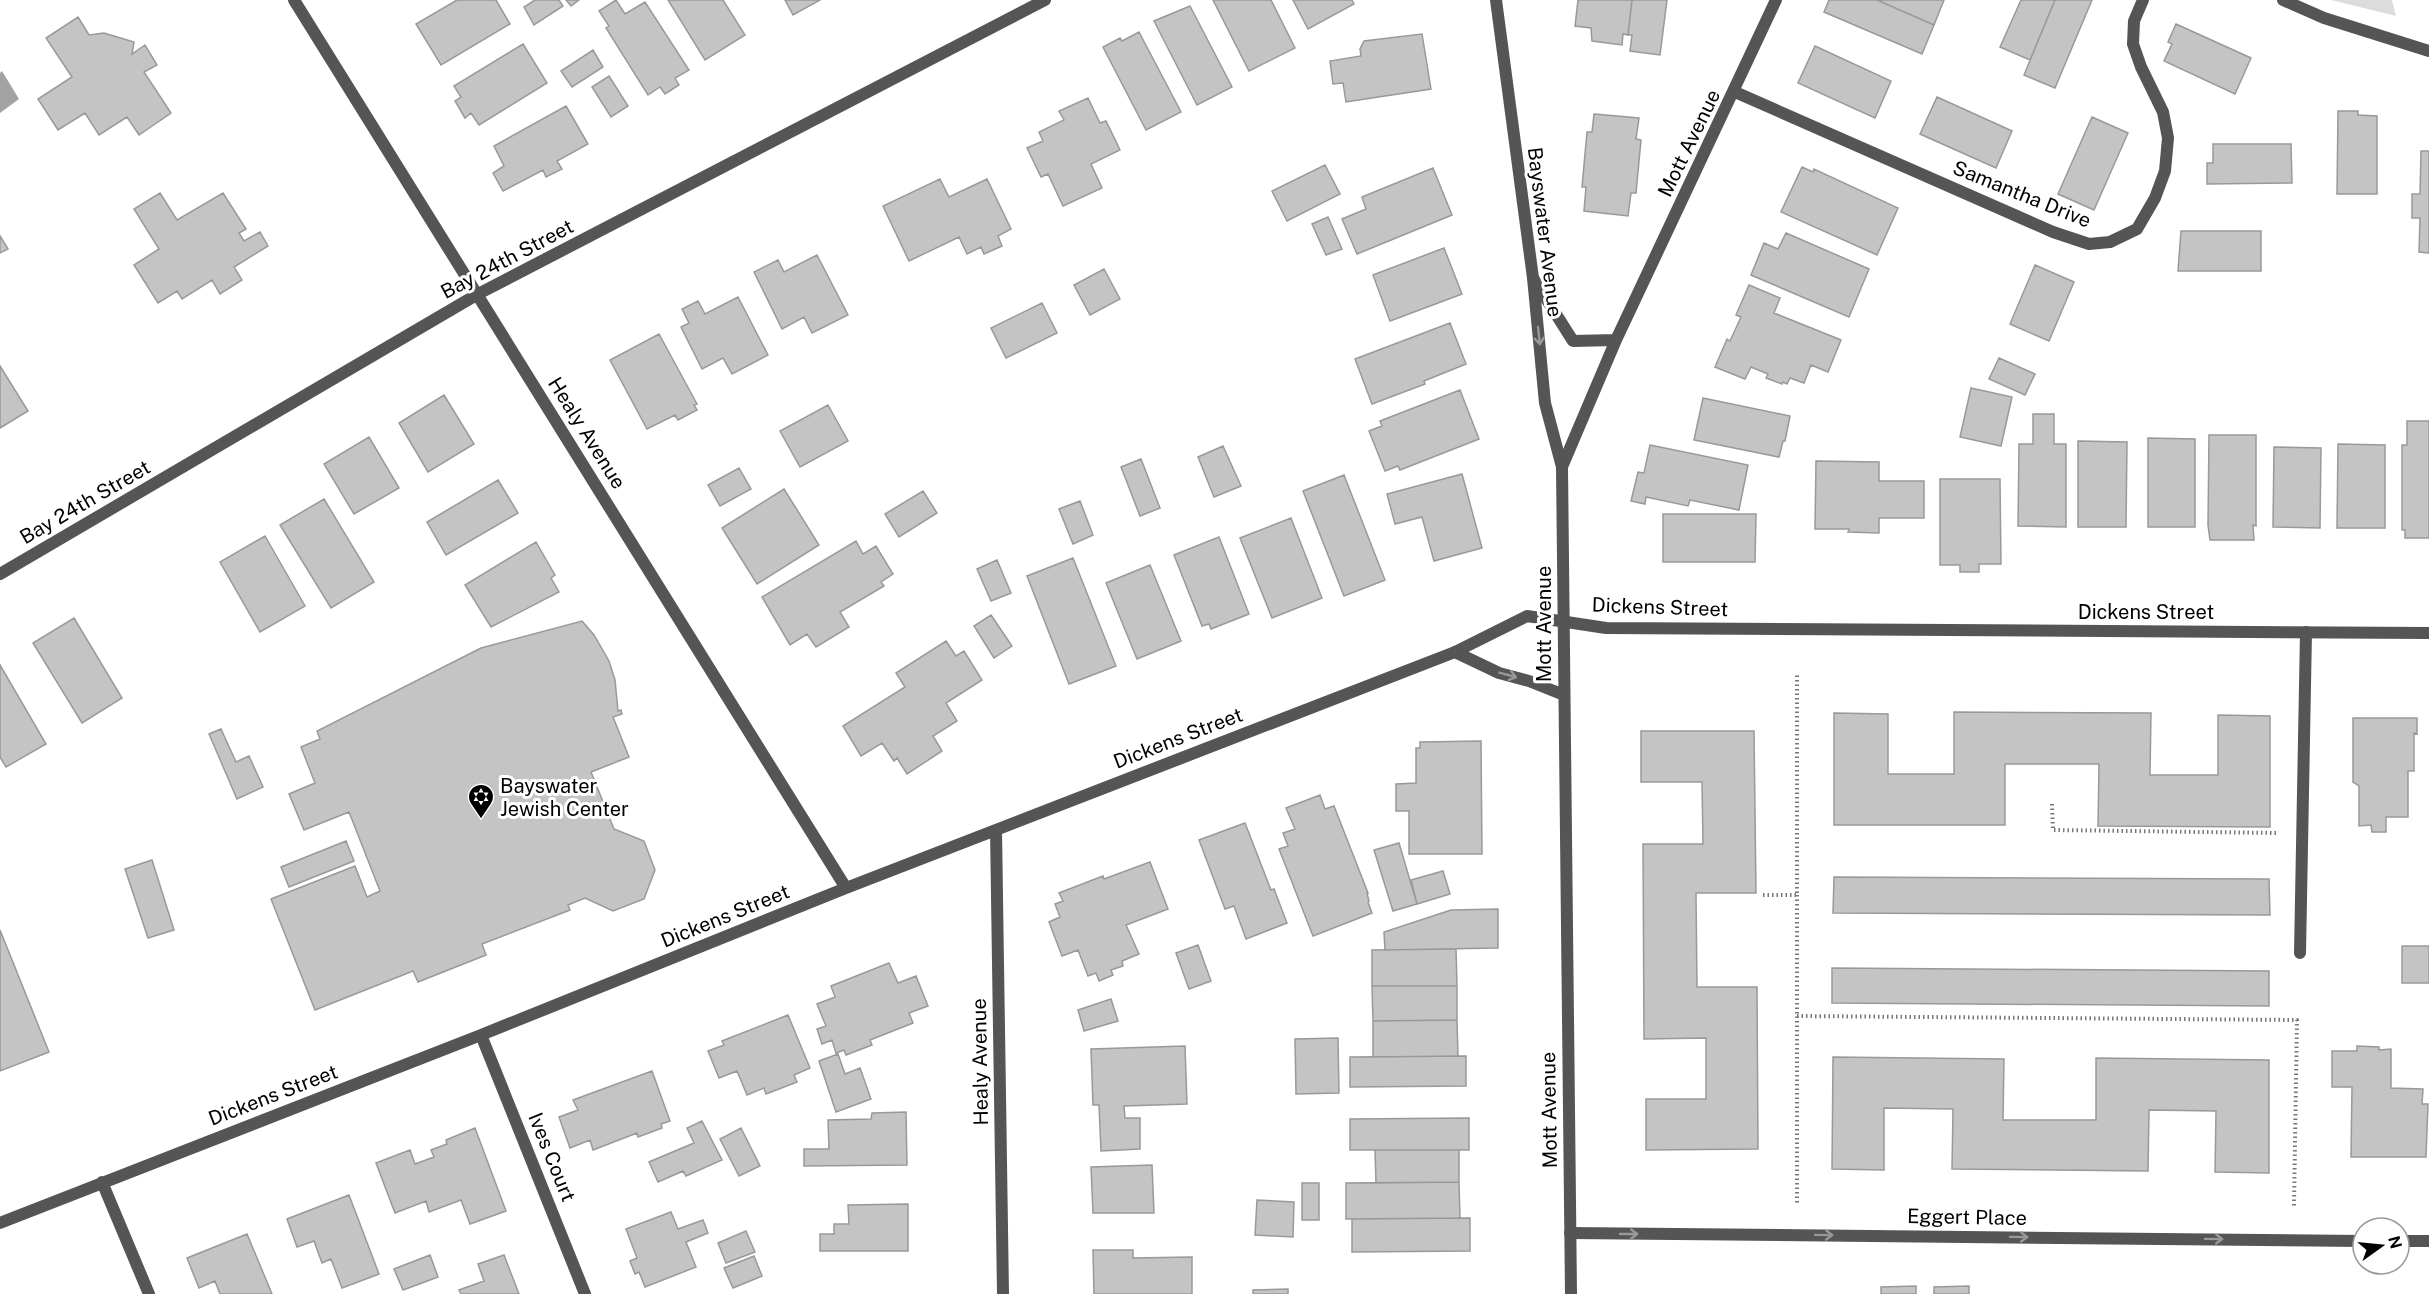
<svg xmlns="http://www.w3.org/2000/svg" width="2429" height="1294" font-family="'Public Sans',sans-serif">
<rect width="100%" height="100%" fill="#fff"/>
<!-- green -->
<path fill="#dcdcdc" d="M2331,0H2392L2396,16Z"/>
<!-- water -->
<path fill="#a3a3a3" d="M2,71L19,99L0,113V73Z"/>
<!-- building -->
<path fill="#c4c4c4" stroke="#999" stroke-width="1.5" d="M457,0H496L510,24L441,65L416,24Z
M535,0H559L563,6L534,25L524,7Z
M566,0H579L571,6Z
M616,0L625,14L645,2L689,70L675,78L679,85L665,94L660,87L648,95L606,28L609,26L599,11Z
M668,0H723L745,35L705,60Z
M785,0H820L793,15Z
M1213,0H1271L1295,48L1249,71Z
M1293,0H1352L1354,4L1308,29Z
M1578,0H1632L1628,35L1623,34L1622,45L1592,41L1591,28L1575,26Z
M1632,0H1667L1660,55L1630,51L1632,35H1628Z
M1829,0H1877L1934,25L1922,54L1824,12Z
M1877,0H1944L1934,25Z
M2021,0H2055L2030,60L2000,47Z
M2055,0H2092L2055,88L2024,75Z
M1190,6L1232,87L1197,105L1154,21Z
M78,17L89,35L104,33L134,42L132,54L145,45L157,65L144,72L171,113L139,135L127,117L99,135L85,113L58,130L38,99L72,77L46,38Z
M2176,24L2251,58L2235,94L2164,61L2172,44L2168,42Z
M1139,32L1181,112L1146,130L1103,47L1120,38L1122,41Z
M1422,34L1431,89L1346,102L1343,83L1333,84L1330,61L1361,56L1360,49L1364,41Z
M523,44L547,83L479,125L471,113L465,118L455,101L461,97L454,86Z
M1815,46L1891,81L1875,118L1798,83Z
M593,50L603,67L572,87L561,71Z
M609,76L628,106L611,117L592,87Z
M1937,97L2012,131L1996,168L1920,134Z
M1088,98L1100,123L1106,121L1120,150L1091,164L1102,188L1063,206L1048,174L1041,177L1027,148L1043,141L1039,132L1064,120L1059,111Z
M566,106L588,144L557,161L562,169L546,177L543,170L503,191L493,173L504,166L494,146Z
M2338,111H2358V115L2377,116V194H2337Z
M1594,114L1639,118L1636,139L1641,140L1636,193H1631L1628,216L1584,211L1586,187H1582L1587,132H1592Z
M2092,117L2128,133L2094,210L2058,194Z
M2213,144H2291L2292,183L2207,184V163H2213Z
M2421,151H2429V253L2419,252L2420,218H2412V194H2420Z
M1325,165L1340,194L1287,221L1272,191Z
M1802,167L1813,172L1814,169L1898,208L1877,255L1781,212Z
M1433,168L1452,215L1357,254L1342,219L1366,209L1362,197Z
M940,179L949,197L987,179L1011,229L998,236L1002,246L984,254L981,247L967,254L959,237L909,261L883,206Z
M160,193L177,220L223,193L246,229L239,233L244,241L260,232L268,246L234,267L242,280L220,294L212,280L182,299L177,291L158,303L134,265L159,249L134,209Z
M1328,217L1342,249L1326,255L1312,224Z
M2181,231H2261V271H2178Z
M1786,233L1869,269L1849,317L1751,275L1764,243L1778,249Z
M0,236L8,249L0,253Z
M1444,248L1462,294L1390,321L1373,275Z
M817,255L848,315L812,333L804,317L782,329L754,272L778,260L784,272Z
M2035,265L2074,282L2049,341L2010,324Z
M1104,269L1120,299L1090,315L1074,285Z
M1749,285L1780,298L1774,313L1841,340L1828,372L1811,365L1804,383L1790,378L1787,384L1783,382L1782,384L1766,378L1768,374L1751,367L1745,379L1715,367L1727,339L1730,341L1741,317L1736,315Z
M738,297L768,355L732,374L723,358L702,369L681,327L689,323L682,309L698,301L705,314Z
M1042,303L1057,333L1006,358L991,328Z
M1450,323L1466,364L1424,381L1425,384L1372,404L1355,359Z
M659,334L697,404L694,405L697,410L678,420L675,415L647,429L610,360Z
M1999,358L2035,374L2025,395L1989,379Z
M0,366L28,411L0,428Z
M1971,388L2012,397L2001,446L1960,437Z
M1460,390L1479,439L1400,470L1398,466L1385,471L1369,431L1382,426L1380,421Z
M444,395L474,444L428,472L399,423Z
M1703,398L1790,416L1785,441H1783L1779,457L1694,440Z
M828,405L848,441L800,467L780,431Z
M2033,414H2054V444H2066V527L2018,526L2019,444H2033Z
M2407,421H2429V538H2405V530H2402V445H2407Z
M2209,435H2256V526L2253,525L2254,540H2210L2208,525Z
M369,437L399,488L354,514L324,464Z
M2148,438L2195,439V527H2148Z
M2078,441L2127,442L2126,527H2078Z
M2338,444L2385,445V528H2337Z
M1650,445L1748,465L1739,510L1690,500L1688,506L1646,497L1645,504L1631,501L1638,472L1644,473Z
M1223,446L1241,486L1214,497L1198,457Z
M2274,447L2321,448L2320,528L2273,527Z
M1141,459L1160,508L1140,516L1121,467Z
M1816,461L1879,462V481H1924V518H1879V533L1848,532L1849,529H1815Z
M739,468L751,489L720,506L708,485Z
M1462,474L1482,548L1434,561L1422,517L1395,524L1387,494Z
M1344,475L1385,580L1344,596L1303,491Z
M1940,479H2000L2001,564H1979V572H1960V565H1940Z
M498,480L518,513L446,555L427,522Z
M784,489L819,545L757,584L722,528Z
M923,491L937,513L899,537L885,514Z
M324,499L374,582L331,608L280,525Z
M1080,501L1093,535L1073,544L1059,509Z
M1663,514H1756L1755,562H1663Z
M1291,518L1322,598L1272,618L1240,538Z
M265,536L305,606L260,632L220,562Z
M1219,537L1249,614L1211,629L1209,624L1202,626L1174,555Z
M856,541L863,554L876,546L893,574L881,582L884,586L840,612L849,627L816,647L807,634L790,645L762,597Z
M536,542L555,575L551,578L559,592L491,627L465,585Z
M1073,558L1116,666L1069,684L1027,576Z
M997,560L1011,593L991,601L977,569Z
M1150,565L1181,641L1137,659L1106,583Z
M991,615L1012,646L994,658L974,626Z
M74,618L122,698L82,723L33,643Z
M582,621L594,635L609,661L615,680L618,711L621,710L622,714L613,717L629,757L591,772L614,829L644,841L655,870L644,899L613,911L585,898L568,905L570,910L482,944L486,955L418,982L413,971L315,1010L271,899L355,866L367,897L380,891L349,812L304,830L289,794L315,783L301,747L320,739L317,731L481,648Z
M946,641L956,656L964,651L982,680L946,703L957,721L933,736L942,751L907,774L897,758L894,761L882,743L861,756L843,726L905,687L896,673Z
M0,665L46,744L6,767L0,757Z
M1954,712L2151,713L2150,775H2218V715L2270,716V827L2098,826L2099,764H2005V825H1834V713L1888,714V774H1954Z
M2353,718H2417V734L2414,733V771H2408V817H2386V832H2372L2371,825L2359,826V786L2353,782Z
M221,729L236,762L249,756L263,787L237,799L209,734Z
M1641,731H1754L1756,893H1696L1697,987H1757L1758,1149L1646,1150V1099H1706V1038L1644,1039L1643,844H1703L1702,782H1641Z
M1481,741L1482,854H1409V811H1396V784L1416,783V748H1420V742Z
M1320,795L1325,809L1334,806L1368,893H1367L1369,901L1368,902L1372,913L1313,936L1279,849L1288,846L1283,833L1295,829L1286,808Z
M1245,823L1271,890L1274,889L1287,923L1246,939L1234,906L1225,909L1199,840Z
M346,841L354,861L289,887L281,867Z
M1399,843L1417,904L1393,911L1374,850Z
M152,860L174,930L148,938L125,869Z
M1150,862L1168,909L1126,925L1139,954L1122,961L1123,966L1111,970L1113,975L1099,981L1096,973L1088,976L1078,950L1062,956L1049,922L1060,917L1055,904L1063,901L1059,893L1103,876L1104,879Z
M1443,871L1450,894L1417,904L1411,880Z
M1834,877L2269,879L2270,915L1833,913Z
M1498,909V948L1385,950L1384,932L1451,910Z
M0,930L49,1052L0,1071Z
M1198,945L1211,981L1189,989L1176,953Z
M2402,946H2429V983H2402Z
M1456,949L1457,986H1372V950Z
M889,963L898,983L916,976L928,1006L909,1013L913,1023L870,1040L872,1045L846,1055L844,1050L836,1053L832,1040L822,1044L817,1029L826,1026L817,1004L835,997L831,986Z
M1832,968L2269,971V1006L1832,1003Z
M1372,986H1457V1020L1373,1021Z
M1111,999L1118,1021L1084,1031L1078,1010Z
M788,1015L810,1068L794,1075L797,1082L766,1094L764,1088L747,1095L737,1071L719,1078L708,1051L724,1045L722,1041Z
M1457,1020L1458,1056L1373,1057V1021Z
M1338,1038L1339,1093L1296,1094L1295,1039Z
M1185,1046L1187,1104L1124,1106L1125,1118H1140V1149L1101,1151L1099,1105H1093L1091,1049Z
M2357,1046L2379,1047V1050L2391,1049V1088L2423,1089L2422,1104H2428L2426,1157H2351L2352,1087H2332V1051H2357Z
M838,1054L845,1074L860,1068L871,1099L836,1112L819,1061Z
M1466,1056V1086L1350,1087V1057Z
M1833,1057L2004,1059L2003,1120H2096V1058L2269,1060V1173L2215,1172L2216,1111L2149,1110L2148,1171L1952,1169L1953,1109L1884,1108V1170L1832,1169Z
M652,1071L670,1121L661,1124L662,1128L638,1137L637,1133L593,1150L590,1140L570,1148L559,1117L578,1110L573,1100Z
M906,1112L907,1165L804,1166V1149H829L828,1120L871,1119L872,1113Z
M1469,1118V1150H1350V1119Z
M702,1121L722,1160L686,1176L683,1171L658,1182L649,1162L694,1143L687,1128Z
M475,1128L506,1211L470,1224L461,1200L429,1212L426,1201L395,1213L376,1163L410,1150L415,1164L434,1157L431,1150L447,1144L446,1140Z
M741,1128L760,1166L739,1176L720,1139Z
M1375,1150H1459V1182L1376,1183Z
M1152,1165L1154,1213H1093L1091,1167Z
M1459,1182L1460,1218L1346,1219V1183Z
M1302,1183H1319V1220H1302Z
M349,1195L379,1274L342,1288L331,1259L322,1263L314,1241L297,1247L287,1219Z
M1257,1200L1294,1202L1293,1237L1255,1235Z
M908,1204V1251H820V1234H834V1224H849L848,1205Z
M671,1212L678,1229L703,1220L708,1233L686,1242L696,1267L645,1287L639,1272L635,1274L630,1261L637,1258L626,1229Z
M1470,1218V1251L1352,1252V1219Z
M746,1231L755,1252L726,1263L718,1243Z
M247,1234L272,1294H220L215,1281L199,1288L187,1258Z
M1093,1250H1133V1258L1192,1257V1294H1094Z
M430,1255L438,1277L403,1290L394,1269Z
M504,1255L519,1294H461L459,1290L484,1281L478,1264Z
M754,1256L762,1276L733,1288L724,1268Z
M1916,1286V1294H1881V1287Z
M1969,1286V1294H1934V1287Z
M1288,1289V1294H1253V1290Z"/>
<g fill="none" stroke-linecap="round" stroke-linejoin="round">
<!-- path -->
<path stroke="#777" stroke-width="4" stroke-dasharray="1.5 3" stroke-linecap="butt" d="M2052,804L2053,830L2277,833
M1763,895H1797V675
M1797,895V1204
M1797,1016L2297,1020L2294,1206"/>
<!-- service -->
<path stroke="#555" stroke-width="12" d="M2300,953L2306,632"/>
<!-- minor -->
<path stroke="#555" stroke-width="12" d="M294,0L846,888
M1496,0L1533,278L1545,403L1562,467
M2283,0L2324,18L2429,51
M1735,92L2053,232L2089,244L2110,242L2137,229L2155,198L2165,171L2168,138L2163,112L2141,67L2133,44L2134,21L2143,0
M0,574L478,294L1045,0
M996,830L1003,1294
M481,1035L585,1294
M102,1182L149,1294
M0,1223L481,1035L846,888L1455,652L1527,616L1606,628L2429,633
M1570,1233L2363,1241
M2399,1241H2429"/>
<!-- tertiary -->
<path stroke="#555" stroke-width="12" d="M1533,278L1573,341L1616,340
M1455,652L1499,673L1529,681L1564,695
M1571,1294L1562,467L1616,340L1776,0"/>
</g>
<!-- one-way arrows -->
<defs><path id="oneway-shaft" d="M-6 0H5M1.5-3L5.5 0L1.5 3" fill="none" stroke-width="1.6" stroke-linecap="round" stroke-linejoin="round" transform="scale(1.5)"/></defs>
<g stroke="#999">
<use href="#oneway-shaft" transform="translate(1539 336) rotate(84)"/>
<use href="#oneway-shaft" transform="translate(1508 675) rotate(15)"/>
<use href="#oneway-shaft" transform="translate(1629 1234)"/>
<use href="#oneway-shaft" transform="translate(1824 1235) rotate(1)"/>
<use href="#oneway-shaft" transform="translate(2019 1237) rotate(1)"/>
<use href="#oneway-shaft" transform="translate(2214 1239) rotate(1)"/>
</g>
<!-- icons -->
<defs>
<symbol id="synagogue-pin" viewBox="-11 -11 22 30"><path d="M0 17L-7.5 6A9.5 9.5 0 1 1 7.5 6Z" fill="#000" stroke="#fff"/><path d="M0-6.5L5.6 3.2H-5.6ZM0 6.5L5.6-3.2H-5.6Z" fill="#fff"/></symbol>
</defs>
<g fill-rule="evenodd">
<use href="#synagogue-pin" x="466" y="782" width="30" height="40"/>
</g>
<g text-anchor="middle" stroke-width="6" stroke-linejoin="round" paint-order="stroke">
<!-- street labels -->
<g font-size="20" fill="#000" stroke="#fff">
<text transform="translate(1689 143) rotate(-64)" y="7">Mott Avenue</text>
<text transform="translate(2022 194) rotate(22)" y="7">Samantha Drive</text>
<text transform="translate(1545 232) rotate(83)" y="7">Bayswater Avenue</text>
<text transform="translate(507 259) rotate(-28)" y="7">Bay 24th Street</text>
<text transform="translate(587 433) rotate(58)" y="7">Healy Avenue</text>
<text transform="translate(85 502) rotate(-30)" y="7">Bay 24th Street</text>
<text transform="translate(1660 607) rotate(2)" y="7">Dickens Street</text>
<text x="2146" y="619">Dickens Street</text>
<text transform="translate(1544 624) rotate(-90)" y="7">Mott Avenue</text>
<text transform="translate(1178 738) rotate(-21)" y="7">Dickens Street</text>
<text transform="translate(725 916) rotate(-22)" y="7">Dickens Street</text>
<text transform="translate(980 1062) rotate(-91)" y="7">Healy Avenue</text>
<text transform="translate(273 1095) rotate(-21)" y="7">Dickens Street</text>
<text transform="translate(1549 1110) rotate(-91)" y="7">Mott Avenue</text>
<text transform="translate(552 1157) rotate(68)" y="7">Ives Court</text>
<text transform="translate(1967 1217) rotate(1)" y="7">Eggert Place</text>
</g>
<!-- poi labels -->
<g font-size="20" fill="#000" stroke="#fff" text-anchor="start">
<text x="500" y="793">Bayswater<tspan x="500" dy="23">Jewish Center</tspan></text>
</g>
</g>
<!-- north arrow -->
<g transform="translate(2381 1246) rotate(75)"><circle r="28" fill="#ffffff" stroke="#999999" stroke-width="1.5"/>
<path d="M0-4.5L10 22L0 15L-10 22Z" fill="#000000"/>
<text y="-9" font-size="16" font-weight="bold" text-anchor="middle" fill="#000000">N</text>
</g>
</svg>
